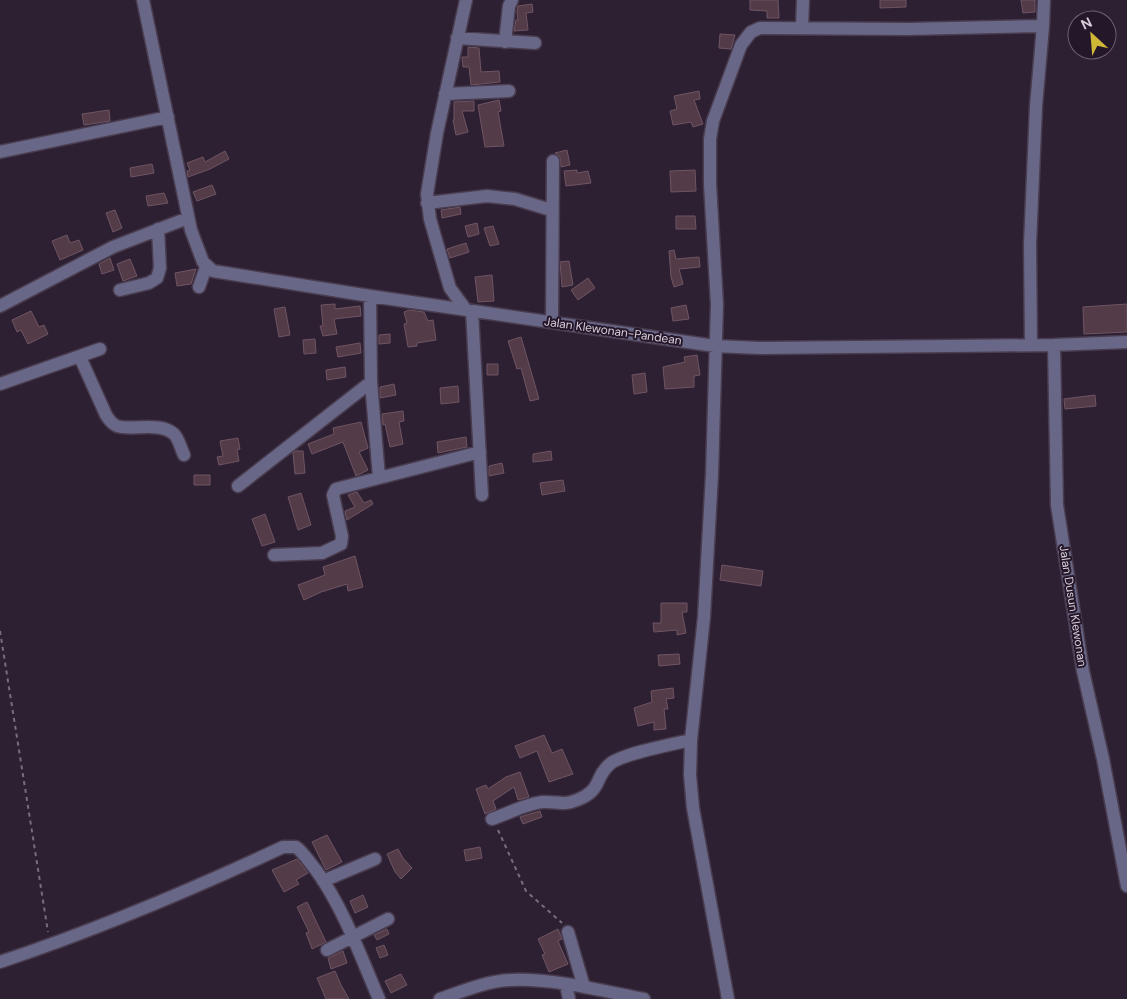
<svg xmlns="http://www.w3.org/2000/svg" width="1127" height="999" font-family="'DM Sans',sans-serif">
<rect width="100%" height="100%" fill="#2e2033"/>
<!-- building -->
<path fill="#533b48" stroke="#6f5563" d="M750,0H778L779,18H767V11L750,10Z
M880,0H906V7L880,8Z
M1021,0H1035V12L1023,13Z
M532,4L533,12L526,13L528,30L514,31L516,20H518L517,12L518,6Z
M720,34L735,35L731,49L719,48Z
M468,47L479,48L481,72L499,71L500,82L471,85L469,67H463L462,57H468Z
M699,91L700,99L694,100L703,124L693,127L691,122L673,125L670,111L677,109L674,96Z
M499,100L501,111L498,112L504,146L485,147L478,105Z
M474,101V111H462L468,132L456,135L453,120H454V102Z
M109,110L110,121L84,125L82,114Z
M567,150L570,165L561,167L560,157L555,153Z
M225,151L229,159L210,169L188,177L187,171L190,170L187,163L203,157L205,162Z
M152,164L154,173L131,177L130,168Z
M577,170V173L588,171L591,183L566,186L564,171Z
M695,170L696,191L671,192L670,171Z
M212,185L216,194L197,201L193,192Z
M164,193L168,203L148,206L146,196Z
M460,207L461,214L442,218L441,210Z
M115,210L122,228L113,232L106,213Z
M676,216H695L696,229H676Z
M477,223L479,234L468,237L465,226Z
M493,226L499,244L490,246L484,228Z
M67,235L70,243L79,240L83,250L60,260L52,241Z
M466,243L469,252L450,258L447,249Z
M674,250L676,259L699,257L700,267L679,269L683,284L674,287L671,277L669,251Z
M110,258L114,270L102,274L99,264Z
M130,259L137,276L123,281L117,264Z
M569,261L573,285L562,287L560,262Z
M196,269L191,284L177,286L175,273Z
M492,275L494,301L478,302L475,277Z
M588,278L595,288L578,300L571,290Z
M335,304V309L360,306L361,316L334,319L337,334L323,336L320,326H323L321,305Z
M1127,304V332L1084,334L1083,307Z
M686,305L689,319L673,321L671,308Z
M285,307L290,335L279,337L274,309Z
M409,310L424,312L428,321L433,320L436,340L417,343V346L408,347L404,324L407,323L404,312Z
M31,311L39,327L44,325L48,334L28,344L21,330L17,332L12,320Z
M390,334V343L379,344V335Z
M521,337L539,399L530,401L521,368L517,369L508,341Z
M315,339L316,353L304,354L303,340Z
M360,343L361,353L338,357L336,347Z
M697,355L700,375L694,376V387L665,389L663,367L685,362L684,357Z
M487,364H498V375H487Z
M345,367L346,377L327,380L326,370Z
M645,373L647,392L634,394L632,375Z
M394,384L396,395L380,398V387Z
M458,386L459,402L441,404L440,388Z
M1095,395L1096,406L1065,409L1064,399Z
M403,411L404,421L399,422L403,444L390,447L385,424L383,425L382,414Z
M361,422L368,448L359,452L368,470L356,476L343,442L312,454L308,444L334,434L333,428Z
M466,437L467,447L438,453L437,442Z
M238,438L240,449L237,450L239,461L219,465L217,457L223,456L220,441Z
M295,451H303L305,473L295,474L293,453Z
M551,451L552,460L533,462V454Z
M502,463L504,473L489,476V466Z
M194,475H210V485H194Z
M563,480L565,491L542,495L540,483Z
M357,492L364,503L371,500L373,504L347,520L345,511L355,507L348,495Z
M301,493L311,525L298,530L288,497Z
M265,514L275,542L262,546L252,519Z
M355,556L363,587L348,591L347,584L321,592L304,600L298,585L325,575L323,567Z
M722,565L763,571L761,586L720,580Z
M661,603H687V612H682L686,633L677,635V630L654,632L653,623H661Z
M679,654L680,664L659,666L658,655Z
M673,688L674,698L666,699L668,709H664L666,729L654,730V722L638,726L634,708L652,702L651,691Z
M544,735L552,753L562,749L573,774L549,782L537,751L520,758L515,746Z
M520,772L529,797L518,800L514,787L493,801L496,809L485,814L476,789L486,785L488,789L506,777Z
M540,811L542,817L523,824L520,817Z
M327,835L342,862L326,870L312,842Z
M480,847L482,858L466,861L464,850Z
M398,849L403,858L412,868L401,879L395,872L387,854Z
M297,859L308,873L296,880L299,884L284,892L272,870Z
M363,895L368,907L355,913L350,901Z
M307,902L326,942L312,949L306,933L309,932L297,907Z
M387,929L389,934L377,940L374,935Z
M558,929L562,939L558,941L568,964L549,972L542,955L545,954L538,939Z
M384,945L388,955L380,958L376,948Z
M343,951L347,963L331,969L328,958Z
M335,971L341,985L349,999H326L317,978Z
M401,974L407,985L391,993L385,981Z"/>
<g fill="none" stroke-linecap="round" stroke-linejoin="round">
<defs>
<path id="minor" d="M143,0L191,230L203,262L213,271L370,296L715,346L760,348L1054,345L1057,505L1083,671L1103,759L1127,886
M1043,26L1044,0
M802,28L803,0
M457,38L535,43
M505,42L509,6L512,0
M445,94L509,91
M0,152L168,117
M427,203L487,196L515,199L551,210
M199,287L206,267
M120,290L149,283L157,278L160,268L158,229
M370,296L371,382L379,477
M0,306L113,247L188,218
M466,310L450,288L430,219L427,194L437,133L466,0
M472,311L482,495
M552,322L553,161
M1054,345L1127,342
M80,357L106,415C109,420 112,424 117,426C130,431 160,421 174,434C179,439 181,449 184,455
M0,384L100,349
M238,486L371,382
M274,555L322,553L341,544L342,536L333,495L336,489L480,452
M492,819C507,814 528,803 543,802C557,801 563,806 577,800C603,790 594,777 610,764C621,754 673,744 691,740
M323,881L375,859
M568,932L584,987
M327,950L388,919
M0,962C96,930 191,890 283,847H296C304,853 309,862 316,870C344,909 360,955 379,999
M566,985L569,999
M440,999C463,991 487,981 511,980C553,978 603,991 644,999
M728,999L693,808L690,775L691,740L704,617L712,474L717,304L710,184V139L713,121L741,45L751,32L760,28L908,29L1043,26L1036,106L1030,244L1031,344"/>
</defs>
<!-- minor casing -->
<use href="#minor" stroke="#493c4e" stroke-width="15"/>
<!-- path -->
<path stroke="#786d7d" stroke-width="2" stroke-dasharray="4 4" stroke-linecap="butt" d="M0,631L48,932
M498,830L526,891L562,923"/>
<!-- minor -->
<use href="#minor" stroke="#696787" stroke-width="12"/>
</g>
<g text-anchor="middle" stroke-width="4" stroke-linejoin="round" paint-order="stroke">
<!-- street labels -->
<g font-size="12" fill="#d7ceda" stroke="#241729">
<text transform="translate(613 331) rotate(8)" y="4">Jalan Klewonan-Pandean</text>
<text transform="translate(1073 606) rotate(81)" y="4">Jalan Dusun Klewonan</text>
</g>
</g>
<!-- north arrow -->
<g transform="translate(1092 35) rotate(334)"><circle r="24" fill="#241729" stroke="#6c6070"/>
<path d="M0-4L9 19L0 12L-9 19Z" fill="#d0b837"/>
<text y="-8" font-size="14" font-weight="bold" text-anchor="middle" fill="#d7ceda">N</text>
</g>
</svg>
